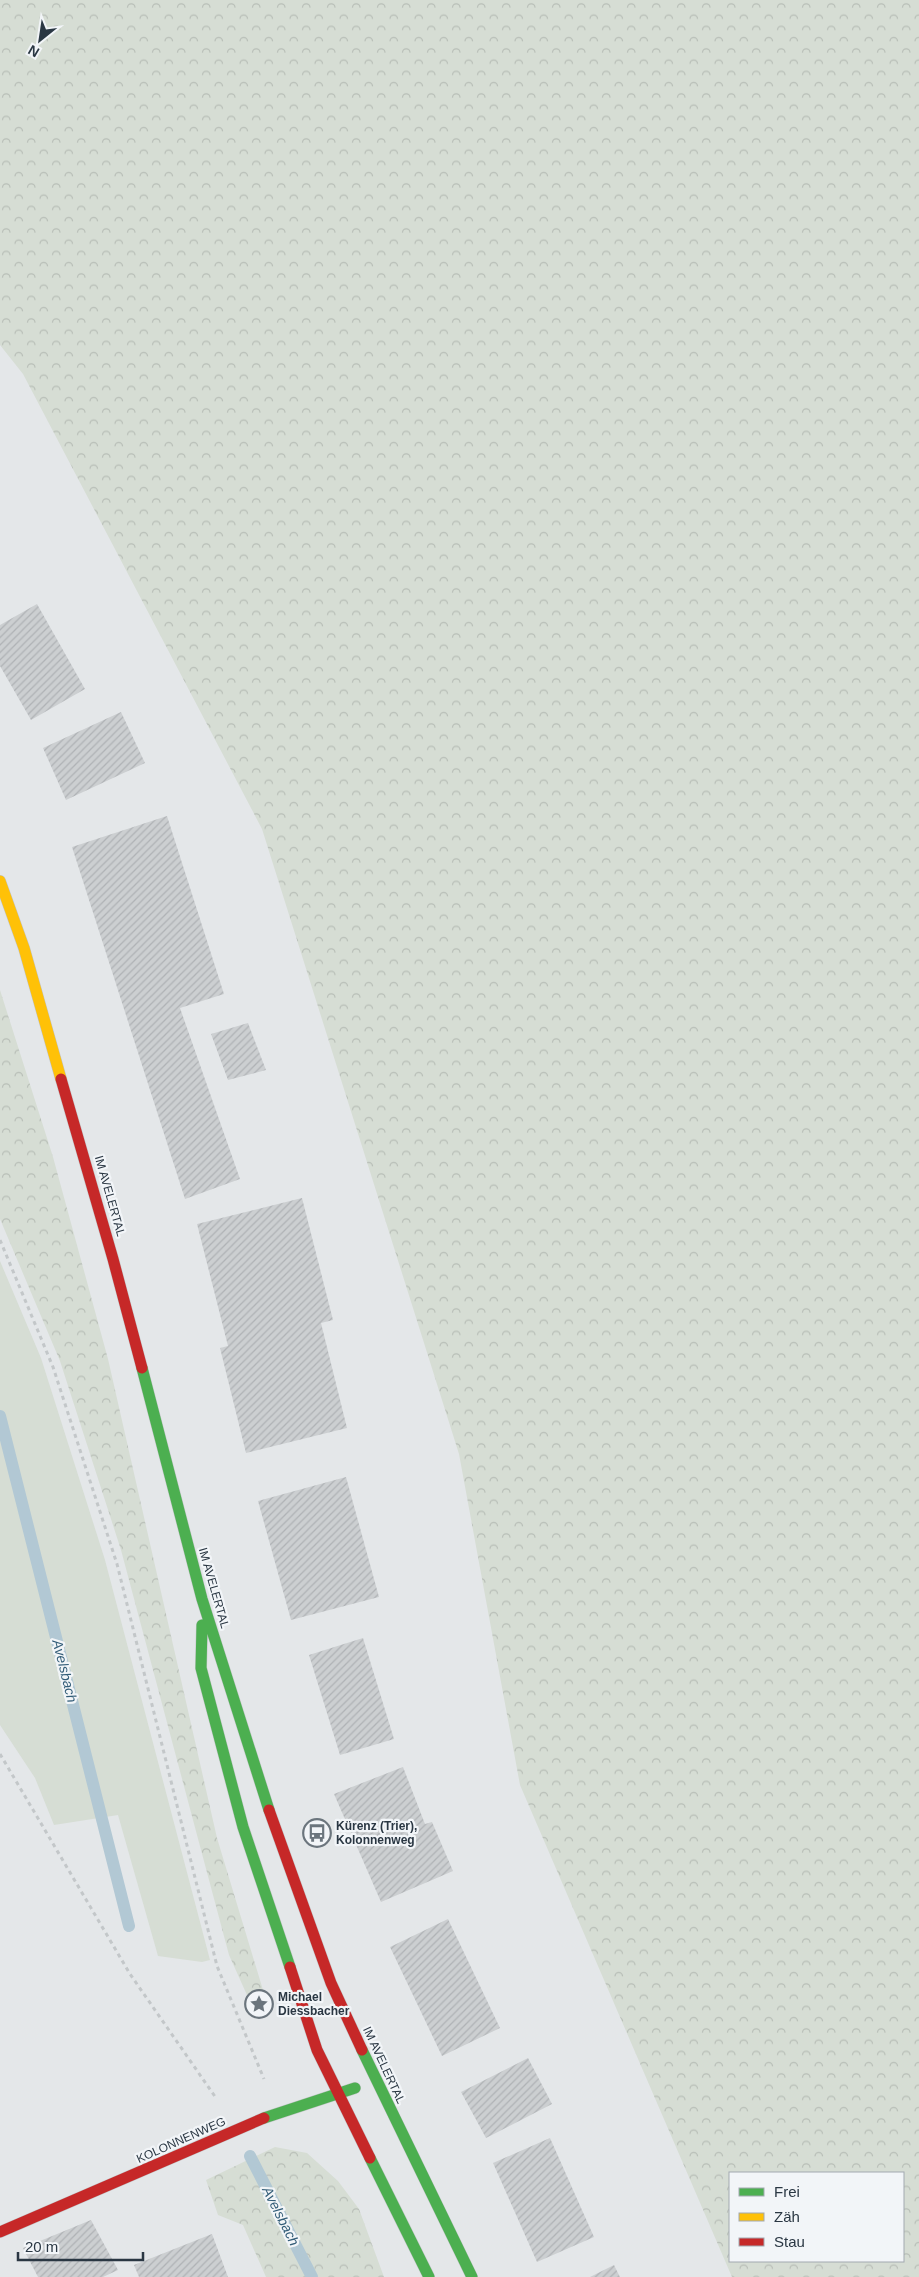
<svg xmlns="http://www.w3.org/2000/svg" width="919" height="2277" font-family="Arial,sans-serif">
<defs>
<pattern id="forest-crowns" width="20" height="18" patternUnits="userSpaceOnUse" patternTransform="scale(1.25)"><rect width="20" height="18" fill="#d6ddd4"/><path d="M2 6a3 3 0 1 1 6 0M12 15a3 3 0 1 1 6 0" fill="none" stroke="#b8beb7"/></pattern>
<pattern id="building-hatch" width="6" height="6" patternUnits="userSpaceOnUse" patternTransform="scale(1.25)"><rect width="6" height="6" fill="#cccfd1"/><path d="M-1 1l2-2M0 6l6-6M5 7l2-2" fill="none" stroke="#afb2b5"/></pattern>
</defs>
<rect width="100%" height="100%" fill="#e4e7e9"/>
<!-- green -->
<path fill="#d6ddd4" d="M0,1261L41,1358L105,1560L210,1960L202,1962L158,1956L118,1815L54,1825L35,1778L0,1725Z"/>
<!-- forest -->
<path fill="url(#forest-crowns)" fill-rule="evenodd" d="M0,0H919V2277H732L520,1785L459,1454L262,829L23,374L0,345ZM903,2173V2261H730V2173Z
M0,990L53,1157L108,1359L217,1838L266,2000L251,2004L229,1955L121,1550L60,1361L0,1219Z
M275,2147L307,2153L338,2181L359,2209L384,2277H266L243,2225L218,2215L206,2180Z"/>
<g fill="none" stroke-linecap="round" stroke-linejoin="round">
<!-- stream -->
<path stroke="#b2c8d4" stroke-width="12" d="M0,1416L129,1926
M250,2156L312,2277"/>
</g>
<!-- building -->
<path fill="url(#building-hatch)" d="M37,604L85,689L31,720L0,666V625Z
M121,712L145,763L66,800L43,748Z
M167,816L224,994L180,1008L240,1179L185,1199L72,847Z
M248,1023L266,1070L228,1080L211,1034Z
M302,1198L333,1320L321,1323L347,1428L246,1453L220,1348L228,1346L197,1224Z
M346,1477L379,1597L291,1620L258,1501Z
M363,1638L394,1739L340,1755L309,1655Z
M403,1767L425,1824L432,1822L453,1871L381,1902L334,1794Z
M448,1919L500,2028L442,2056L390,1947Z
M528,2058L552,2104L486,2138L461,2092Z
M550,2138L594,2237L537,2262L493,2163Z
M91,2220L118,2270L103,2277H38L23,2248Z
M212,2234L228,2277H139L134,2265Z
M614,2265L620,2277H590Z"/>
<g fill="none" stroke-linecap="round" stroke-linejoin="round">
<defs>
<path id="fast" d="M142,1368L202,1599L269,1810
M202,1625L201,1668L243,1827L290,1967
M362,2050L472,2277
M264,2118L355,2088
M370,2158L429,2277"/>
<path id="slow" d="M0,881L24,948L61,1079"/>
<path id="jam" d="M61,1079L113,1259L142,1368
M269,1810L331,1983L362,2050
M290,1967L317,2050L370,2158
M0,2232L264,2118"/>
</defs>
<!-- fast casing -->
<use href="#fast" stroke="#c2c5c7" stroke-width="12"/>
<!-- slow casing -->
<use href="#slow" stroke="#c2c5c7" stroke-width="12"/>
<!-- jam casing -->
<use href="#jam" stroke="#c2c5c7" stroke-width="12"/>
<!-- path -->
<path stroke="#c3c7c9" stroke-width="3" stroke-dasharray="4 4" stroke-linecap="butt" d="M0,1240L53,1367L117,1564L217,1966L264,2079
M0,1754L130,1974L216,2098"/>
<!-- fast -->
<use href="#fast" stroke="#4caf50" stroke-width="11"/>
<!-- slow -->
<use href="#slow" stroke="#ffc107" stroke-width="11"/>
<!-- jam -->
<use href="#jam" stroke="#c62828" stroke-width="11"/>
</g>
<!-- icons -->
<defs>
<symbol id="bus-ring" viewBox="-11 -11 22 22"><circle r="9.5" fill="#f2f5f8" stroke="#6b757d" stroke-width="1.5"/><path d="M-5-6H5V4H4V6H2V4H-2V6H-4V4H-5ZM-3.5-4V0h7V-4ZM-3.5 1.2v1.5H-2V1.2ZM2 1.2v1.5H3.5V1.2Z" fill="#6b757d"/></symbol>
<symbol id="sight-ring" viewBox="-11 -11 22 22"><circle r="9.5" fill="#f2f5f8" stroke="#6b757d" stroke-width="1.5"/><path d="M0-6L1.8-2.2L6-1.7L2.9 1.2L3.7 5.4L0 3.3L-3.7 5.4L-2.9 1.2L-6-1.7L-1.8-2.2Z" fill="#6b757d"/></symbol>
</defs>
<g fill-rule="evenodd">
<use href="#bus-ring" x="301" y="1817" width="32" height="32"/>
<use href="#sight-ring" x="243" y="1988" width="32" height="32"/>
</g>
<g text-anchor="middle" stroke-width="4.5" stroke-linejoin="round" paint-order="stroke">
<!-- street labels -->
<g font-size="12" fill="#2a3743" stroke="#f2f5f8">
<text transform="translate(110 1196) rotate(74)" y="4">IM AVELERTAL</text>
<text transform="translate(214 1588) rotate(74)" y="4">IM AVELERTAL</text>
<text transform="translate(384 2065) rotate(65)" y="4">IM AVELERTAL</text>
<text transform="translate(181 2140) rotate(-24)" y="4">KOLONNENWEG</text>
</g>
<!-- poi labels -->
<g font-size="12" font-weight="bold" fill="#2a3743" stroke="#f2f5f8" text-anchor="start">
<text x="336" y="1830">Kürenz (Trier),<tspan x="336" dy="14">Kolonnenweg</tspan></text>
<text x="278" y="2001">Michael<tspan x="278" dy="14">Diessbacher</tspan></text>
</g>
<!-- water labels -->
<g font-size="14" font-style="italic" fill="#335d78" stroke="#f2f5f8">
<text transform="translate(65 1671) rotate(76)" y="5">Avelsbach</text>
<text transform="translate(281 2216) rotate(63)" y="5">Avelsbach</text>
</g>
</g>
<!-- legend -->
<rect x="729" y="2172" width="175" height="90" fill="#f2f5f8" stroke="#a2a9b0"/>
<rect x="739" y="2188" width="25" height="8" fill="#4caf50" stroke="#a2a9b0"/>
<text x="774" y="2197" font-size="15" fill="#2a3743">Frei</text>
<rect x="739" y="2213" width="25" height="8" fill="#ffc107" stroke="#a2a9b0"/>
<text x="774" y="2222" font-size="15" fill="#2a3743">Zäh</text>
<rect x="739" y="2238" width="25" height="8" fill="#c62828" stroke="#a2a9b0"/>
<text x="774" y="2247" font-size="15" fill="#2a3743">Stau</text>
<!-- north arrow -->
<g transform="translate(40 40) rotate(210)" stroke="#f2f5f8" stroke-width="4" paint-order="stroke">
<path d="M0-4L9 19L0 12L-9 19Z" fill="#2a3743"/>
<text y="-8" font-size="14" font-weight="bold" text-anchor="middle" fill="#2a3743">N</text>
</g>
<!-- scale -->
<path d="M18 2252v8h125v-8" fill="none" stroke="#2a3743" stroke-width="2.5"/>
<text x="25" y="2252" font-size="15" fill="#2a3743" stroke="#f2f5f8" stroke-width="4" paint-order="stroke">20 m</text>
</svg>
